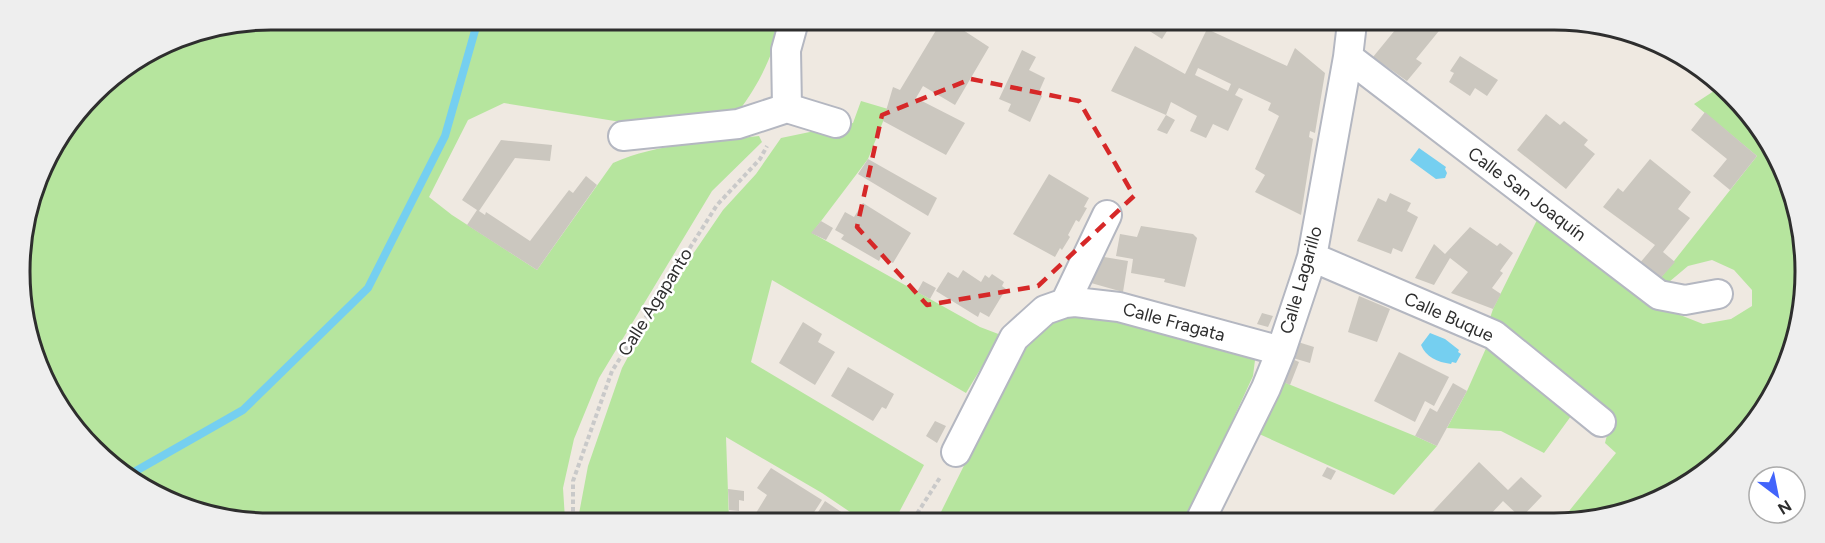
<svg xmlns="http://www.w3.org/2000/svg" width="1825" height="543" font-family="Figtree,sans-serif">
<rect width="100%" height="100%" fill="#efe9e1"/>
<!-- green -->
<path fill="#b6e59e" d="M272,20L783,21C771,57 761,82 738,112L627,123L504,103L468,120L429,197L452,215L537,270L613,163C658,143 710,142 759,136L762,142L712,191L599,378L574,439L563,488L565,519H223L132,481L71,425L28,337L20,255L46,160L105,82L175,39Z
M1717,89L1763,131L1801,222V320L1772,397L1720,461L1650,504L1586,521H1561L1616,453L1605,443L1612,415L1490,318L1493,309L1538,218L1642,300L1703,324L1731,319L1752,306V290L1734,270L1712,260L1688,266L1663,287L1659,280L1757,156L1694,104Z
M861,101L888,109L868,159L812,233L980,327L1001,335L966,393L772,280L751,362L924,465L895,520H862L822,493L726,437L729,520L578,519L588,466L622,368L641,333L680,273L723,210L756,174L781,138L853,123Z
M1079,312L1255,360L1253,376L1186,521L937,520L996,401L1022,345L1060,318Z
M1487,346L1574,412L1544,453L1501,431L1447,428L1467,391Z
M1281,381L1415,436L1437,446L1394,495L1257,433Z"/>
<!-- water -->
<path fill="#75cff0" d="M1419,148L1446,167L1445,169L1447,173L1445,178L1436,179L1410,160Z
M1430,333L1445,339L1459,350L1458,352L1461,354L1456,363L1452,362L1451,364C1437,362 1426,357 1421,345Z"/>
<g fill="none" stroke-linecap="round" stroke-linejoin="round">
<!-- stream -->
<path stroke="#75cff0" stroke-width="8" d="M127,476L243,410L368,288L445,136L478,20"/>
</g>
<!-- building -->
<path fill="#cbc7bf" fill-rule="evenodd" d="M941,22H954L961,26L960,28L989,47L955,105L923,86L916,98L965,123L946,155L883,121L893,87L900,90Z
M1026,22H1043L1035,30Z
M1137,23H1172L1162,39Z
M1400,24H1441L1443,26L1416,59L1422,63L1407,81L1373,57Z
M1207,29L1287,66L1295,48L1325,73L1315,133L1310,131L1309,137L1313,139L1301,215L1255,192L1265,175L1255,169L1279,116L1268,110L1271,103L1239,88L1235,95L1243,99L1228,131L1213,124L1206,138L1190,131L1197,116L1171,102L1166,115L1111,91L1135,46L1185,74ZM1198,68L1231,84L1228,91L1195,75Z
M1022,50L1036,57L1029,70L1045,78L1038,94L1042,96L1030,122L1008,111L1011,104L999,99Z
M1460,56L1498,80L1487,96L1475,88L1470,96L1449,82L1454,73L1450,71Z
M1705,112L1757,156L1730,190L1713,176L1727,159L1691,130Z
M1546,114L1560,125L1564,121L1588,140L1584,145L1595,154L1566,189L1517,150Z
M1166,115L1175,120L1167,134L1157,130Z
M501,140L552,145L550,161L515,158L479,211L485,215L486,212L530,241L569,190L573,193L586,176L597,185L537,270L467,225L477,210L462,200Z
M868,159L937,198L928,216L858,174Z
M1650,159L1691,192L1678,209L1690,218L1663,252L1675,262L1659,280L1639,264L1655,245L1603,207L1618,188L1623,192Z
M1049,174L1089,198L1084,207L1087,208L1079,222L1076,220L1068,235L1070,237L1062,250L1060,248L1055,257L1013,234Z
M1390,193L1411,203L1407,211L1418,217L1402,252L1393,248L1391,254L1357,241L1378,198L1386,202Z
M863,203L911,233L893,263L881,257L879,261L841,239L844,235L835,230L845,212L854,217Z
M821,221L833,228L826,240L811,233Z
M1141,226L1193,234L1197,238L1185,287L1164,282L1165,279L1131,273L1133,259L1116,256L1120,234L1137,237Z
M1470,227L1497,246L1500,243L1513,253L1500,271L1503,273L1492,288L1501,294L1493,309L1451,293L1468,272L1450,258L1434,285L1415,278L1434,244L1445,254Z
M1098,256L1128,261L1123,292L1084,281Z
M963,270L981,282L985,275L989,278L992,274L1004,282L1002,286L1006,289L989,317L980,312L978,317L936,291L948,272L958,278Z
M923,281L936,288L930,299L917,292Z
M1359,296L1390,309L1377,342L1348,332Z
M1262,313L1273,316L1268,327L1257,324Z
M803,322L822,334L818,342L835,352L815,385L779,363Z
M1298,342L1314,347L1310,363L1293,358Z
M1399,352L1449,377L1434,406L1425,401L1415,422L1374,401Z
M1290,358L1299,362L1290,385L1281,381Z
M848,367L894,394L886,409L882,407L873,421L831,396Z
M1453,383L1467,391L1437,446L1415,436L1430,408L1437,412Z
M935,421L946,426L937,443L926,436Z
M1479,462L1508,490L1521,477L1542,496L1521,518L1503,501L1488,517L1493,521H1424Z
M1327,467L1336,471L1331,480L1322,476Z
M771,468L822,500L809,520H763L764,518L756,513L767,495L757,488Z
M728,489L744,491V501L739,500V511L729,510Z
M825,501L853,520H813Z
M1268,516L1279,521H1255L1263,517Z"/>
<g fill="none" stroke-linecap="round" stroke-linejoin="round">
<defs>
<path id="minor" d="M794,21L786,50L787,108L836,123
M1348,57L1659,295L1685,300L1718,294
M623,136L738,124L787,108
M1312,257L1494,335L1601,422
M1065,303L1107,215
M956,452L1014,338L1045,310L1065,303L1075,302L1119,307L1281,351
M1200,521L1266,388L1281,351L1307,273L1312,257L1348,57L1352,23"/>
</defs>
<!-- minor casing -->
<use href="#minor" stroke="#b4b7c1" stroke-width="32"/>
<!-- path -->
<path stroke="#c9c9c9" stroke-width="4" stroke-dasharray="4.5 3" stroke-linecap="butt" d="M573,519V481L612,371L717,205L760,159L767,146
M913,520L941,476"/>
<!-- minor -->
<use href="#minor" stroke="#fff" stroke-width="28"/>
</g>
<!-- marked area -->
<path fill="none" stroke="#d62828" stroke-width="4.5" stroke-dasharray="12 8" stroke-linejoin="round" d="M971,79L1079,101L1134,196L1038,286L927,305L857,227L882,115Z"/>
<g text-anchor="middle" stroke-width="5" stroke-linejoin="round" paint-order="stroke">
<!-- street labels -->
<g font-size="18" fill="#2e2e2e" stroke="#fff">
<text transform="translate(1527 194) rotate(37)" y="6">Calle San Joaquín</text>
<text transform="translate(1301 280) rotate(-74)" y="6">Calle Lagarillo</text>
<text transform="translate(655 302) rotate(-58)" y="6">Calle Agapanto</text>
<text transform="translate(1449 317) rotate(24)" y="6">Calle Buque</text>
<text transform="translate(1174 322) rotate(15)" y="6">Calle Fragata</text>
</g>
</g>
<!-- crop -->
<path d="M0 0H1825V543H0ZM271 30H1554A241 241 0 0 1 1795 271V272A241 241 0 0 1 1554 513H271A241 241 0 0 1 30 272V271A241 241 0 0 1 271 30Z" fill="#eee" fill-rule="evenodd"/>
<path fill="none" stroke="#2e2e2e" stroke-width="3" d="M271 30H1554A241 241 0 0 1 1795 271V272A241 241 0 0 1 1554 513H271A241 241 0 0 1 30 272V271A241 241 0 0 1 271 30Z"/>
<!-- north arrow -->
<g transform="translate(1777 495) rotate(148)"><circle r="28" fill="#ffffff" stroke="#ababab" stroke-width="1.5"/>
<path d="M0-4.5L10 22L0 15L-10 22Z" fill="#4264fb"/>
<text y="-9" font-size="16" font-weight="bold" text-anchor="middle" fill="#2e2e2e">N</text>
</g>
</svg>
